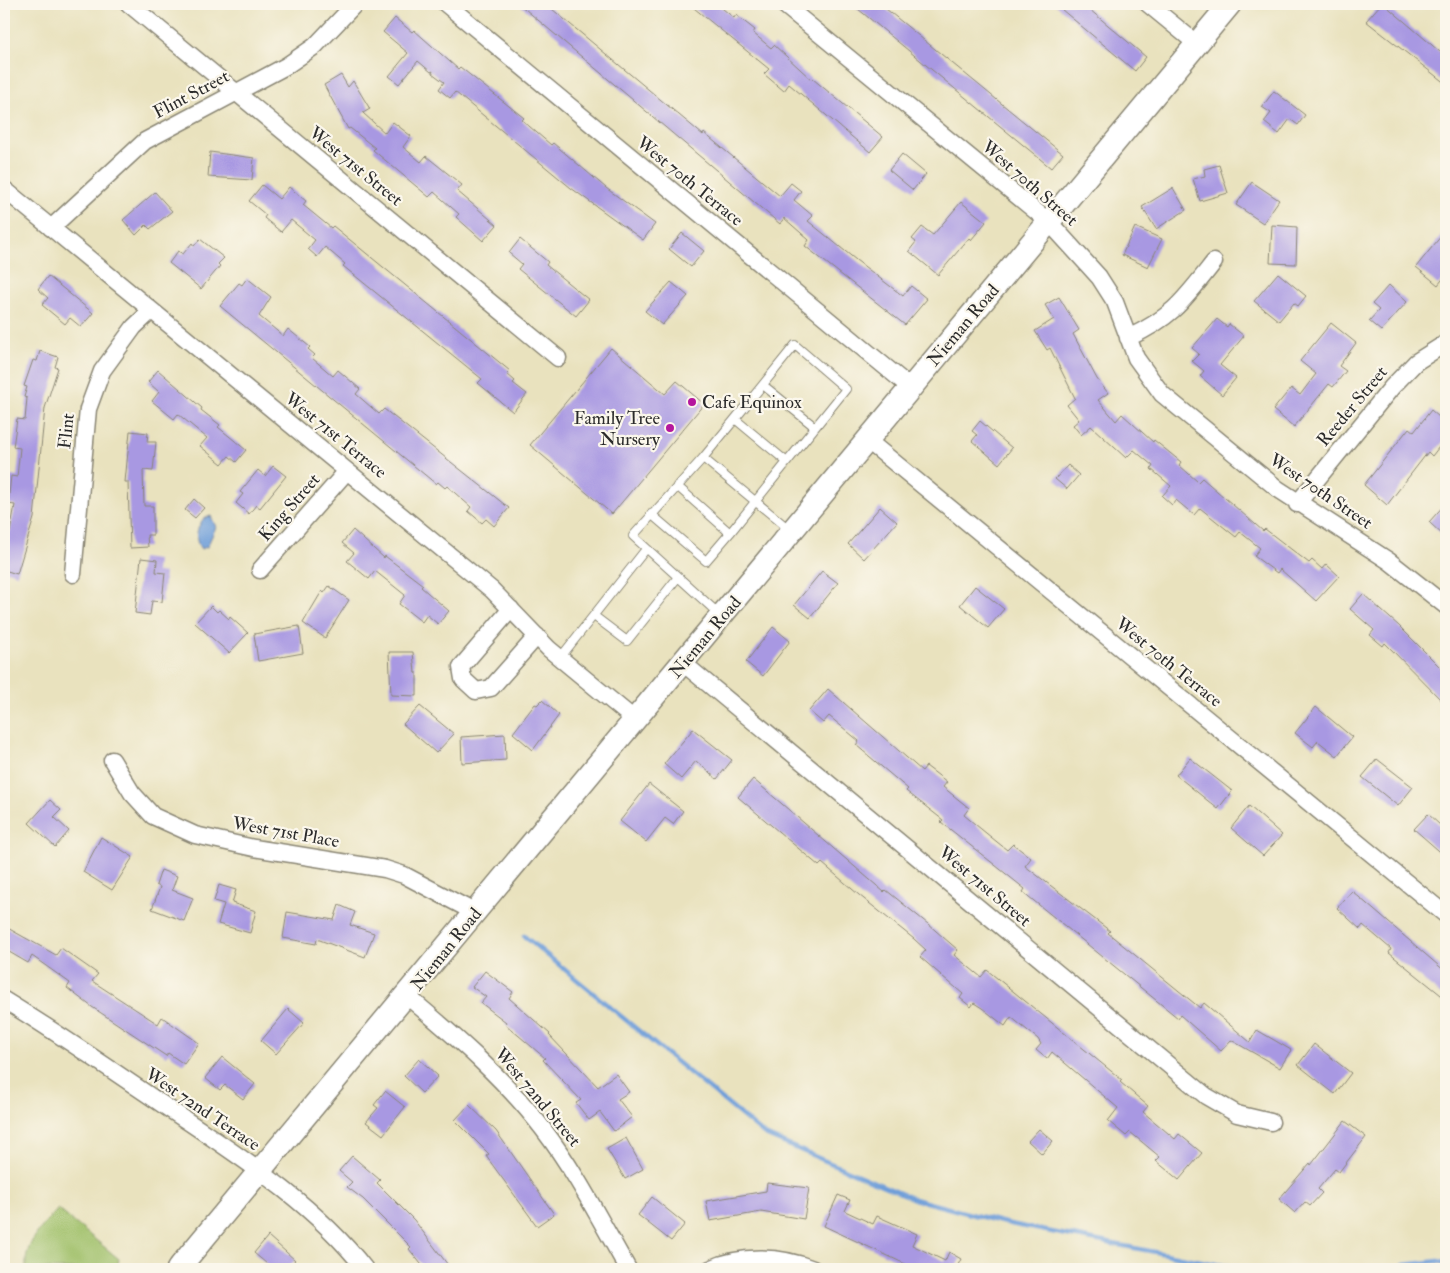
<svg xmlns="http://www.w3.org/2000/svg" width="1450" height="1273" font-family="'IM FELL Double Pica',serif">
<rect width="100%" height="100%" fill="#fbf7ec"/>
<filter id="ink" filterUnits="userSpaceOnUse"><feTurbulence type="fractalNoise" baseFrequency=".02" numOctaves="2"/><feDisplacementMap in="SourceGraphic" scale="10" xChannelSelector="R" yChannelSelector="G"/><feConvolveMatrix kernelMatrix="1 2 1 2 8 2 1 2 1" color-interpolation-filters="sRGB"/></filter>
<filter id="wash" filterUnits="userSpaceOnUse"><feTurbulence type="fractalNoise" baseFrequency=".0096" numOctaves="4" result="noise"/><feDisplacementMap in="SourceGraphic" scale="20" xChannelSelector="R" yChannelSelector="G"/><feGaussianBlur stdDeviation="1.12" result="paint"/><feColorMatrix in="noise" values="0 0 0 0 0 0 0 0 0 0 0 0 0 0 0 0 0 1.4 0 .05"/><feComposite in="paint" operator="in"/></filter>
<g filter="url(#wash)">
<rect width="100%" height="100%" fill="#e9e2be"/>
<!-- green -->
<path fill="#9fbf67" stroke="#657549" d="M58,1209L119,1259L117,1269H26C24,1243 41,1228 58,1209Z"/>
<!-- water -->
<path fill="#709fd9" stroke="#4e6582" d="M211,516L216,527L207,547L201,549C193,539 197,527 204,518Z"/>
<g fill="none" stroke-linecap="round" stroke-linejoin="round">
<!-- stream -->
<path stroke="#709fd9" stroke-width="4.5" d="M524,936L765,1135L914,1199L1005,1223L1243,1269
M1404,1265L1438,1261L1446,1263"/>
</g>
<g id="blocks">
<!-- building -->
<path fill="#a898e2" d="M519,4H546L703,135L704,133L780,196L791,183L801,191L794,200L813,216L808,221L856,260L903,296L911,286L927,299L905,325L805,246L809,240L784,218L780,224Z
M689,4H717L734,18L736,15L755,30L753,33L771,48L774,45L812,80L813,79L883,137L870,152L789,84L784,91L764,74L769,69Z
M852,4H880L1063,154L1051,168Z
M1055,4H1083L1146,57L1135,71Z
M1381,4H1384L1446,57V84L1366,21Z
M395,18L412,32L414,30L458,69L460,67L524,118L522,120L551,145L553,143L606,188L655,224L643,240L571,188L455,92L450,98L439,89L444,82L432,73L433,71L431,72L418,61L399,84L389,76L408,53L383,32Z
M341,75L348,87L353,81L370,109L363,113L385,133L393,122L411,136L403,147L421,162L426,156L462,185L457,191L497,225L483,241L456,217L459,214L434,192L429,197L373,150L375,148L350,128L348,129L324,85Z
M1274,91L1305,115L1298,125L1290,119L1279,134L1264,122L1271,113L1262,107Z
M210,152L254,158L252,180L208,177Z
M902,154L926,174L913,190L889,170Z
M1219,165L1228,193L1200,201L1193,179L1205,176L1204,169Z
M1252,182L1279,200L1263,223L1236,205Z
M262,185L279,199L289,187L306,201L303,205L331,228L333,226L510,371L507,374L515,381L513,383L527,394L513,412L478,383L482,379L343,266L345,264L325,247L317,257L308,249L315,240L291,220L281,232L264,218L266,215L249,201Z
M1173,188L1186,210L1156,229L1142,207Z
M155,192L172,211L150,229L146,225L136,235L123,220Z
M961,202L986,222L971,240L969,238L938,275L909,251L916,242L912,239L922,227L933,235Z
M1272,225L1297,227L1296,264L1270,263Z
M1135,227L1162,239L1148,267L1122,255Z
M1446,230V275L1438,285L1416,267Z
M682,233L704,251L691,267L669,249Z
M200,239L224,258L218,264L220,266L201,289L169,263L178,251L183,254L192,243L194,246Z
M520,239L548,262L546,265L589,300L576,316L518,269L522,264L509,253Z
M1278,273L1306,296L1298,306L1294,303L1279,321L1254,301Z
M48,276L93,313L81,327L70,318L65,324L42,305L48,298L38,289Z
M247,278L271,297L259,316L283,336L288,329L310,347L308,349L315,355L312,358L333,376L338,370L360,389L356,394L379,414L384,409L509,508L494,526L486,519L482,523L468,511L471,507L447,486L445,488L438,482L436,484L220,306L239,283L242,285Z
M671,282L688,296L662,325L645,311Z
M1389,285L1407,302L1381,331L1369,321L1379,310L1372,304Z
M1059,297L1079,330L1073,334L1097,379L1108,393L1098,400L1116,421L1122,414L1153,442L1154,440L1181,462L1179,465L1198,482L1202,478L1263,531L1265,529L1309,563L1312,560L1322,569L1326,564L1339,576L1316,601L1280,569L1277,573L1254,556L1260,548L1240,532L1236,537L1200,508L1194,515L1176,500L1172,505L1162,496L1171,486L1151,469L1153,466L1134,450L1126,458L1091,426L1081,435L1073,425L1079,420L1067,405L1075,398L1050,348L1047,350L1035,331L1054,319L1045,305Z
M1217,319L1227,327L1229,324L1244,336L1220,365L1236,378L1222,395L1200,376L1204,371L1192,361L1199,354L1192,348Z
M1331,323L1356,343L1339,366L1346,371L1333,387L1329,384L1294,427L1273,410L1291,388L1300,395L1316,374L1300,361Z
M611,348L665,394L677,381L704,404L612,514L530,445Z
M40,351L58,357L55,367L58,368L45,408L34,518L17,574L4,570V530L10,532L15,505L8,504L11,476L17,477L20,448L13,447L17,419L25,420L27,398L24,397L27,387L24,386L33,360L37,361Z
M158,370L202,408L201,410L220,425L218,427L246,450L236,462L229,456L222,464L200,446L207,438L178,414L174,419L152,401L159,392L148,382Z
M1446,409V438L1432,456L1428,452L1387,505L1364,485L1409,428L1414,432L1431,410L1439,417Z
M980,421L1012,448L999,464L972,441L977,435L972,431Z
M130,431L148,433L147,442H156L153,471L143,470L144,506H153V535H147L148,547L130,548L128,482H125Z
M1068,465L1079,475L1067,489L1055,479Z
M273,466L286,476L260,508L256,505L249,514L236,503L243,494L240,492L258,470L265,476Z
M194,499L204,508L195,518L185,510Z
M1446,503V538L1429,522Z
M880,507L897,522L864,559L848,544Z
M353,530L384,558L385,556L423,585L421,587L449,611L438,624L427,615L422,622L399,604L405,595L375,571L369,579L347,561L354,553L342,543Z
M141,558L157,560L156,572L165,573L162,602L152,601L150,615L135,613Z
M822,571L838,583L810,618L794,605Z
M329,586L349,600L325,638L303,623L322,591L324,593Z
M975,586L1004,609L988,628L960,605Z
M1363,594L1399,626L1446,673V705L1385,643L1383,646L1370,635L1374,630L1350,609Z
M211,606L217,612L219,610L229,619L230,617L248,633L229,653L195,623Z
M299,626L303,653L258,661L254,634Z
M773,627L790,641L763,676L746,662Z
M389,652H413L415,673H417V696L391,695Z
M828,689L922,771L926,766L947,782L943,787L969,808L964,815L981,829L1007,850L1013,844L1031,858L1025,866L1110,931L1108,933L1200,1008L1204,1003L1250,1042L1257,1030L1291,1050L1280,1068L1231,1040L1221,1051L1180,1015L1178,1018L1023,892L1025,889L941,822L943,820L906,791L908,789L856,745L859,741L829,716L823,723L809,711Z
M542,700L559,715L533,750L513,733L535,704L537,705Z
M420,706L454,734L436,753L403,724Z
M1316,707L1352,737L1337,756L1318,741L1313,747L1295,733Z
M693,729L732,760L717,779L696,761L681,779L664,764Z
M505,734L506,760L462,763L461,737Z
M1190,758L1232,791L1218,809L1176,775Z
M1377,759L1413,787L1398,806L1362,777Z
M753,779L884,892L886,890L928,924L958,950L954,955L981,977L987,970L1122,1080L1120,1082L1148,1106L1143,1112L1175,1139L1179,1134L1202,1153L1179,1180L1156,1161L1160,1157L1130,1132L1126,1136L1108,1121L1118,1108L1052,1052L1047,1059L1036,1050L1041,1044L1038,1039L1011,1017L1005,1026L982,1008L974,1003L971,1007L960,998L963,994L920,957L926,950L914,939L859,895L822,863L819,866L738,797Z
M649,784L683,811L673,824L665,818L646,842L620,821Z
M50,800L61,810L54,817L69,831L55,847L29,823Z
M1249,806L1282,835L1263,856L1231,828Z
M1428,814L1440,825L1446,817V857L1414,829Z
M101,837L133,857L112,890L83,872Z
M161,870L177,876L172,890L193,898L184,921L152,909L160,887L156,885Z
M219,885L236,890L232,903L256,911L250,933L218,924L224,904L214,901Z
M1352,891L1446,972V999L1389,953L1391,949L1363,925L1360,929L1337,908Z
M339,905L355,912L350,925L374,933L365,957L317,939L316,944L283,938L287,912L334,920Z
M4,926L56,955L61,948L98,974L92,981L158,1024L162,1017L199,1043L184,1064L168,1053L166,1056L92,1007L67,988L70,983L32,956L28,963L4,949Z
M485,971L513,992L509,998L550,1034L549,1035L598,1087L616,1074L629,1092L618,1099L632,1117L614,1131L600,1112L589,1120L576,1103L581,1100L543,1060L545,1058L505,1024L506,1022L481,1003L486,997L472,987Z
M288,1009L304,1023L276,1054L261,1041Z
M1314,1044L1351,1073L1335,1094L1298,1065Z
M222,1057L255,1084L243,1099L225,1085L220,1090L205,1078Z
M419,1059L438,1076L422,1093L404,1076Z
M385,1091L405,1107L383,1135L366,1122L378,1108L374,1105Z
M469,1105L496,1131L554,1214L537,1226L486,1156L489,1154L455,1120Z
M1345,1121L1366,1137L1339,1172L1335,1169L1318,1189L1322,1193L1310,1206L1305,1202L1295,1213L1279,1199L1310,1163L1311,1165Z
M1039,1129L1053,1141L1042,1154L1028,1141Z
M626,1138L643,1169L625,1179L607,1149Z
M352,1156L380,1180L377,1183L414,1220L451,1269H425L409,1249L411,1247L363,1199L347,1187L352,1182L339,1171Z
M767,1183L809,1188L804,1219L761,1212L710,1221L706,1201L766,1191Z
M838,1195L850,1200L845,1211L873,1224L877,1216L917,1234L912,1245L945,1261L949,1252L961,1259L957,1267L961,1269H916L824,1226Z
M652,1197L685,1224L671,1241L638,1215Z
M268,1236L295,1260L287,1269H273L254,1253Z"/>
</g>
</g>
<g filter="url(#ink)">
<use href="#blocks" fill-opacity="0" stroke="#8a8674" stroke-width="1"/>
<g fill="none" stroke-linecap="round" stroke-linejoin="round">
<defs>
<path id="service" d="M763,385L815,427
M735,419L795,345L846,389L787,462
M703,458L735,419L787,462L730,533
M651,514L706,561L730,533L677,486
M720,615L633,536L703,458L790,530
M594,616L627,641L678,577
M560,658L646,549"/>
<path id="minor" d="M129,4L558,358
M446,4L911,388
M783,4L1049,222L1099,277L1115,302L1136,358L1162,394L1278,489L1389,561L1446,606
M1148,4L1197,44
M4,189L492,590L549,649L635,720
M51,228L145,141L286,66L315,46L355,4
M1128,338C1173,317 1184,300 1214,262
M867,440L1446,915
M1297,504L1392,387L1416,362L1446,343
M260,570L347,471
M73,574L88,409L102,371L134,327L151,311
M511,609L461,667L463,679L476,691L491,688L537,636
M683,663L1206,1096L1237,1114L1271,1122
M112,760L132,793L153,816L195,835L254,848L385,869L404,875L476,913
M407,996C456,1037 504,1078 543,1129C576,1172 601,1222 628,1269
M4,1000C58,1033 110,1069 162,1104C234,1153 311,1200 365,1269
M710,1269C741,1254 782,1256 813,1269"/>
<path id="secondary" d="M178,1269L1230,4"/>
</defs>
<!-- service casing -->
<use href="#service" stroke="#8a8674" stroke-width="10"/>
<!-- minor casing -->
<use href="#minor" stroke="#8a8674" stroke-width="19"/>
<!-- secondary casing -->
<use href="#secondary" stroke="#8a8674" stroke-width="25"/>
<!-- service -->
<use href="#service" stroke="#fff" stroke-width="8"/>
<!-- minor -->
<use href="#minor" stroke="#fff" stroke-width="16"/>
<!-- secondary -->
<use href="#secondary" stroke="#fff" stroke-width="22"/>
</g>
</g>
<!-- markers -->
<g fill="#b5179e" stroke="#fbf7ec" stroke-width="2">
<circle cx="692" cy="402" r="5"/>
<circle cx="670" cy="428" r="5"/>
</g>
<g text-anchor="middle" stroke-width="4.5" stroke-linejoin="round" paint-order="stroke">
<!-- street labels -->
<g font-size="18" fill="#2b2b2b" stroke="#fbf7ec">
<text transform="translate(191 94) rotate(-28)" y="6">Flint Street</text>
<text transform="translate(356 166) rotate(39)" y="6">West 71st Street</text>
<text transform="translate(690 181) rotate(39)" y="6">West 70th Terrace</text>
<text transform="translate(1030 183) rotate(41)" y="6">West 70th Street</text>
<text transform="translate(963 325) rotate(-50)" y="6">Nieman Road</text>
<text transform="translate(1352 406) rotate(-50)" y="6">Reeder Street</text>
<text transform="translate(66 431) rotate(-84)" y="6">Flint</text>
<text transform="translate(336 435) rotate(39)" y="6">West 71st Terrace</text>
<text transform="translate(1321 491) rotate(34)" y="6">West 70th Street</text>
<text transform="translate(289 507) rotate(-49)" y="6">King Street</text>
<text transform="translate(705 637) rotate(-50)" y="6">Nieman Road</text>
<text transform="translate(1169 662) rotate(39)" y="6">West 70th Terrace</text>
<text transform="translate(286 832) rotate(10)" y="6">West 71st Place</text>
<text transform="translate(985 886) rotate(40)" y="6">West 71st Street</text>
<text transform="translate(446 949) rotate(-51)" y="6">Nieman Road</text>
<text transform="translate(538 1097) rotate(50)" y="6">West 72nd Street</text>
<text transform="translate(203 1109) rotate(34)" y="6">West 72nd Terrace</text>
</g>
<!-- poi labels -->
<g font-size="18" fill="#2b2b2b" stroke="#fbf7ec" text-anchor="start">
<text x="702" y="408">Cafe Equinox</text>
<text x="660" y="424" text-anchor="end">Family Tree<tspan x="660" dy="21">Nursery</tspan></text>
</g>
</g>
<!-- margin -->
<rect width="1450" height="1273" fill="none" stroke="#fbf7ec" stroke-width="20"/>
</svg>
